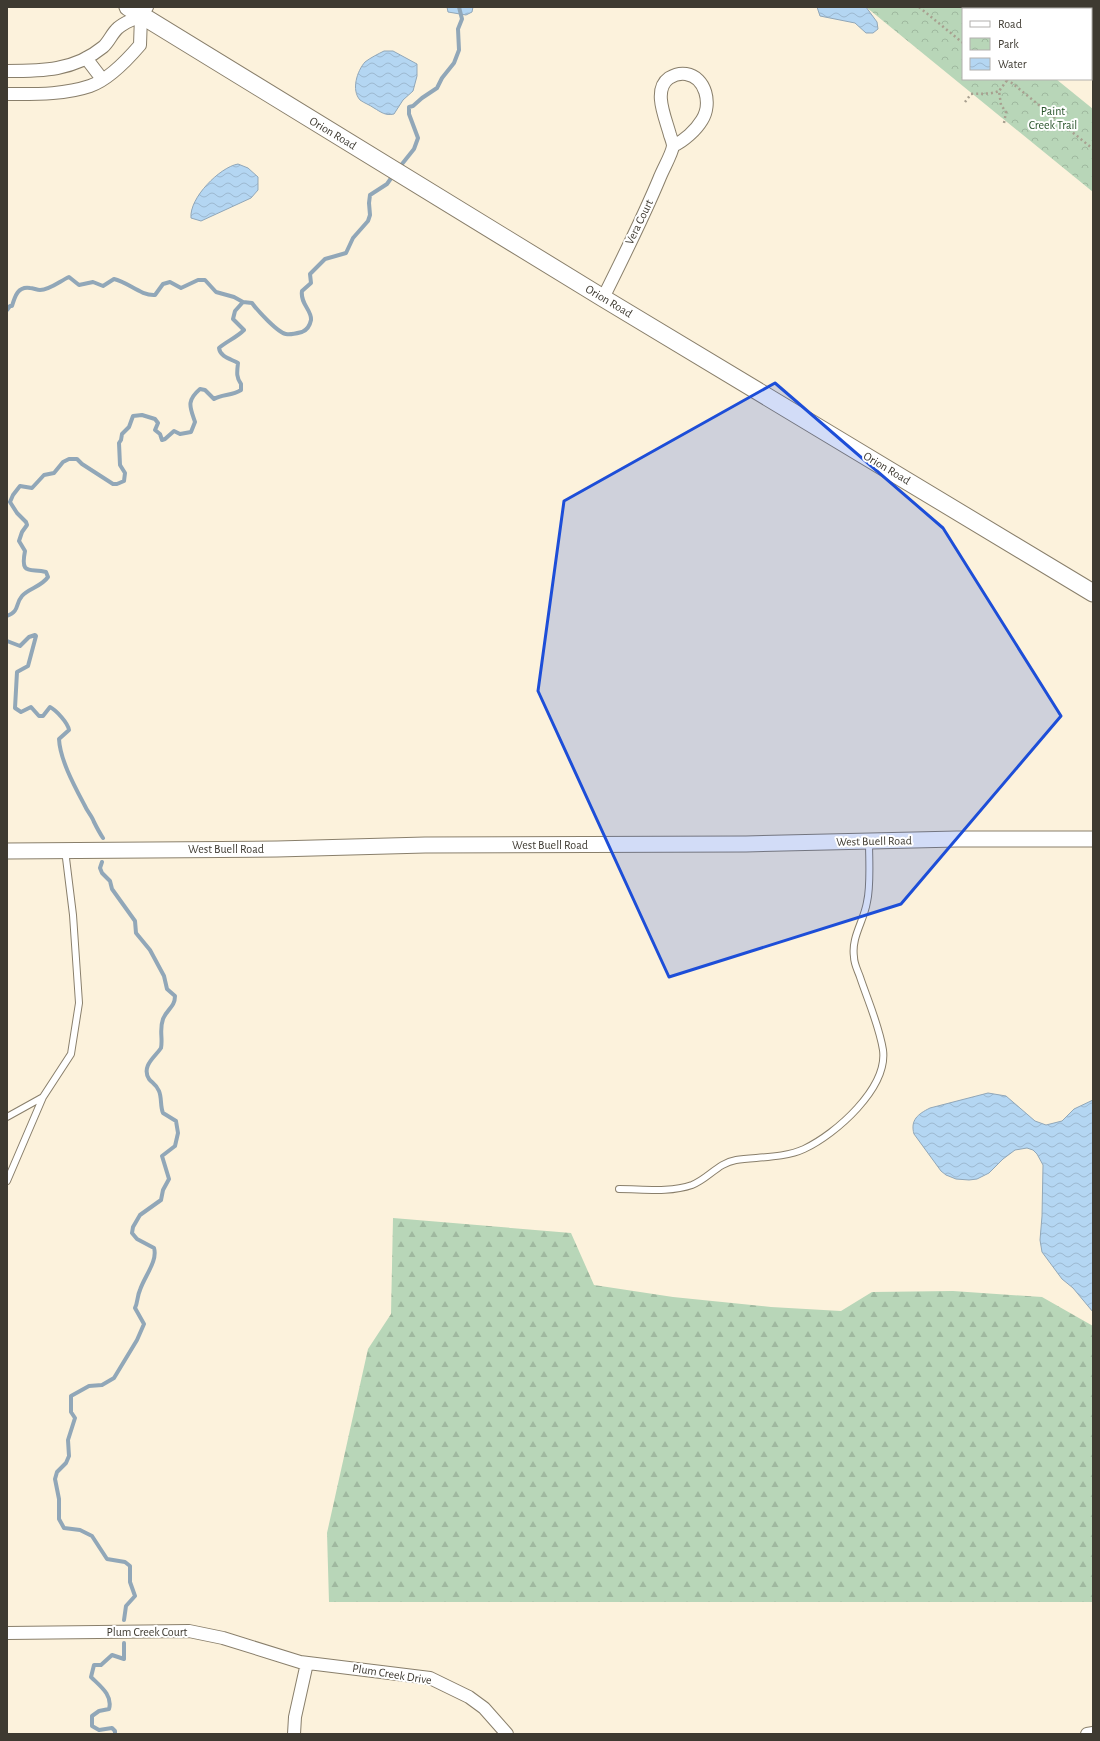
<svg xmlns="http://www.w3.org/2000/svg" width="1100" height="1741" font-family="'Alegreya Sans',sans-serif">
<defs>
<pattern id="forest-firs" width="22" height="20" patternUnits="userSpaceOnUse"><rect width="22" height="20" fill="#b8d6b8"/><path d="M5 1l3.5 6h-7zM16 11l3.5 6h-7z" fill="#9fb89f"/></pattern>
<pattern id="park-crowns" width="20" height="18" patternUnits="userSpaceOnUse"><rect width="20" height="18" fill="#b8d6b8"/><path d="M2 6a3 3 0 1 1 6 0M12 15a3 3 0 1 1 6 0" fill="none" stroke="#9fb89f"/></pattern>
<pattern id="water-waves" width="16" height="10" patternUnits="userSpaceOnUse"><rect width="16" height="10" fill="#b4d6f2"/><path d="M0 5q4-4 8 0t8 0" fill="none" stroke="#9cb8d0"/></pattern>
</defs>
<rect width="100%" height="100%" fill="#fcf2dc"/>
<!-- forest -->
<path fill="url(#forest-firs)" d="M393,1218L571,1233L594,1285L673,1297L771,1307L841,1311L872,1292L953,1291L1042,1297L1093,1326V1602H329L327,1533L368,1349L391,1314Z"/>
<!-- park -->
<path fill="url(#park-crowns)" d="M866,7H968L970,9H963V79H1056L1093,109V192Z"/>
<!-- water -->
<path fill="url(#water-waves)" stroke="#91a7b8" d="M447,7H473L472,12L466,15L448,12Z
M817,7H866L877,22L878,29L873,33H866L855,23L820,16Z
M1051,7H1093V56L1091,55V9H1053Z
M384,51H393L417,64V76L413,91L403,100L394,114C385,116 381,112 374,108C370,105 364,103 360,100C351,90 357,71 365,62C370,58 378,54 384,51Z
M238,164L248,168L258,177V190L251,198L201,221L191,218C189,198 220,167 238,164Z
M988,1093L1006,1096L1035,1121L1046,1125L1062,1121L1074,1109L1093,1100V1312L1073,1288L1062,1279L1042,1252L1040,1240L1042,1216L1043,1165L1037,1154L1033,1150L1027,1148L1015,1150L1003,1159L989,1173L977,1179L969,1180L956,1179L946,1175L941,1171L914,1134C910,1120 918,1114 930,1108Z"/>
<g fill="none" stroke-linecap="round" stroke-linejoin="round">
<!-- stream -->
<path stroke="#91a7b8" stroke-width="4" d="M398,169L414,149L418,138L409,114V107L413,106L422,98L437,88L442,78L454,63L459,50L458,29L462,19L459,7
M7,310L10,306H12C15,296 18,286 30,288C33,288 37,290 40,290C50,290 60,281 69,277L79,285L93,282L103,286L114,279C128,282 141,296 155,295L163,284L170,282L181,288L198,280H205L216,292L234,297L243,302L252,303C257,310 278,333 286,334C291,335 298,333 302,332C307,330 310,325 311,320C312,310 300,304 302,291L311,283L310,274L325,259L346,253L353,238L368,221L370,215L369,203L370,195L387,184L394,174
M7,616C20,611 15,604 22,596C29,588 41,587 48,577L46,572C30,568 20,576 25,551L19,541L22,532L27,525L26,522L17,513L10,502L13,495L20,486L32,488L44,475L54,473L63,462L69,459H77L82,464L113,484H117L124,481L125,473L120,465L119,443L121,440L122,434L129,427L133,416L142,415L155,419L158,423L155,430L160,434L162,440L165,439L174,431L180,434L191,432L195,422C190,407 186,401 200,389L205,390L214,399C222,394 232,396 241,390V384C236,377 237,372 238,363C231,359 220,357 219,348C227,341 236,338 244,330L233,319L235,311L243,302
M7,641L20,646L29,637L35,635L36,636L28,666L17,672L15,708L21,712L31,707L39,716H43L50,707C56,710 68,723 69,730L59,739C60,760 75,787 85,806C87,811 92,816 94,822C97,828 99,832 103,838
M102,862L100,868L102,873L110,881L112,889L135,921L136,933L150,950L164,976L167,989L175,996C175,1007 167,1009 163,1019C159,1030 163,1038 161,1048C155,1057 141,1066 149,1079C152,1083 156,1084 159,1091C162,1098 160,1106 163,1113L176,1121L178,1133L175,1146L162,1156L169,1179L163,1190L161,1200L140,1215L133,1227L132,1233L137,1239L154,1248C158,1261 144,1277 140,1290C137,1296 138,1302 135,1308L144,1324L137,1340L114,1378L102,1385L89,1386L71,1396V1412L75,1418L68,1440L69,1456L66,1463L57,1472L55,1479L59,1499V1519L64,1528L80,1530L92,1536L107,1559L125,1562L130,1566V1582L135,1596L126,1606L124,1620
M115,1734V1731L112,1728L99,1730L92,1726V1716L99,1711L109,1709C113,1695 100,1686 91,1677L94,1665H101L112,1655L124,1659V1643"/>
<defs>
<path id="service" d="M7,1117L43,1097
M7,1181L43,1097L71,1054L79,1003L73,915L65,850
M619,1189C643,1189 669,1193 692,1185C708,1179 718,1163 736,1160C756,1157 785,1158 804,1149C836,1134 888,1088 883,1050C879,1025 868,1001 860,977C858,971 854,964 854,957C851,937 864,921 867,902C871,885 869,860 869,841"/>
<path id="minor" d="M86,58L102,79
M7,71C42,71 74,71 103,47C109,42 112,33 118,28C128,19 138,21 147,7
M7,94C35,94 63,95 90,86C108,80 128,59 140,45L141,16
M603,298C623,258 643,218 660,177C663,169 672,154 673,146C673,143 671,138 670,135C666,119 652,90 669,78C674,75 680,73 686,74C706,77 712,104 702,120C696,130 684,141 673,146
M7,1633L189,1631L223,1638L300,1662L430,1678L469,1697L484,1708L507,1734
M294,1734L295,1717L307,1663
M1087,1734L1093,1733"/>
<path id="tertiary" d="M7,851L277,849L425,845L746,844L957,839H1093"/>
<path id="secondary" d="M128,7L603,298L1093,593"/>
</defs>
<!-- service casing -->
<use href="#service" stroke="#897f6b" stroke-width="8"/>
<!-- minor casing -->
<use href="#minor" stroke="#897f6b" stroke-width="14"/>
<!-- tertiary casing -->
<use href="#tertiary" stroke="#897f6b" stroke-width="17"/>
<!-- secondary casing -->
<use href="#secondary" stroke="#897f6b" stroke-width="19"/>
<!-- path -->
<path stroke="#a8a090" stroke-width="2.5" stroke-dasharray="2 3" stroke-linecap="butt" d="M919,7L963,43
M1007,79L1093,149
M965,102L971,94C981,93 989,95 999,91
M1004,123L1006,112L1001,105L999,91L1008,79"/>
<!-- service -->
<use href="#service" stroke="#fff" stroke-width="6"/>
<!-- minor -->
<use href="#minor" stroke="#fff" stroke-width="12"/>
<!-- tertiary -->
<use href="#tertiary" stroke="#fff" stroke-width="15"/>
<!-- secondary -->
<use href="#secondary" stroke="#fff" stroke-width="17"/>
</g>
<!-- marked area -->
<path fill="#1d4ed8" fill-opacity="0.2" stroke="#1d4ed8" stroke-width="3" stroke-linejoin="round" d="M775,383L943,528L1061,716L901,904L669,977L538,691L564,501Z"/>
<g text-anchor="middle" stroke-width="4" stroke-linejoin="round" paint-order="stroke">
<!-- park labels -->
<g font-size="12" fill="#28532a" stroke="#fff">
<text x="1053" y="115">Paint<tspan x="1053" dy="14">Creek Trail</tspan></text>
</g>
<!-- street labels -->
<g font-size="12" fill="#3e3a31" stroke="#fff">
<text transform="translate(333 133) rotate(31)" y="4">Orion Road</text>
<text transform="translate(639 222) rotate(-64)" y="4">Vera Court</text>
<text transform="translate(609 301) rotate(31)" y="4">Orion Road</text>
<text transform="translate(887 468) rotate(31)" y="4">Orion Road</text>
<text transform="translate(874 841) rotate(-1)" y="4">West Buell Road</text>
<text x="550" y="849">West Buell Road</text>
<text x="226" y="853">West Buell Road</text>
<text x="147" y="1636">Plum Creek Court</text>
<text transform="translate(392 1674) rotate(9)" y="4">Plum Creek Drive</text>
</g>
</g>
<!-- border -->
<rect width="1100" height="1741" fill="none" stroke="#3e3a31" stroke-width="16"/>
<!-- legend -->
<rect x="962" y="8" width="130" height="72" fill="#ffffff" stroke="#b2b0ad"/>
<rect x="970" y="21" width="20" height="6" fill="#ffffff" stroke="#b2b0ad"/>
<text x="998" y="28" font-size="12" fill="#3e3a31">Road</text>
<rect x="970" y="38" width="20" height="12" fill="url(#park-crowns)" stroke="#b2b0ad"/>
<text x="998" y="48" font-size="12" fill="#3e3a31">Park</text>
<rect x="970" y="58" width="20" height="12" fill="url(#water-waves)" stroke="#b2b0ad"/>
<text x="998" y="68" font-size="12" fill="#3e3a31">Water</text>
</svg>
